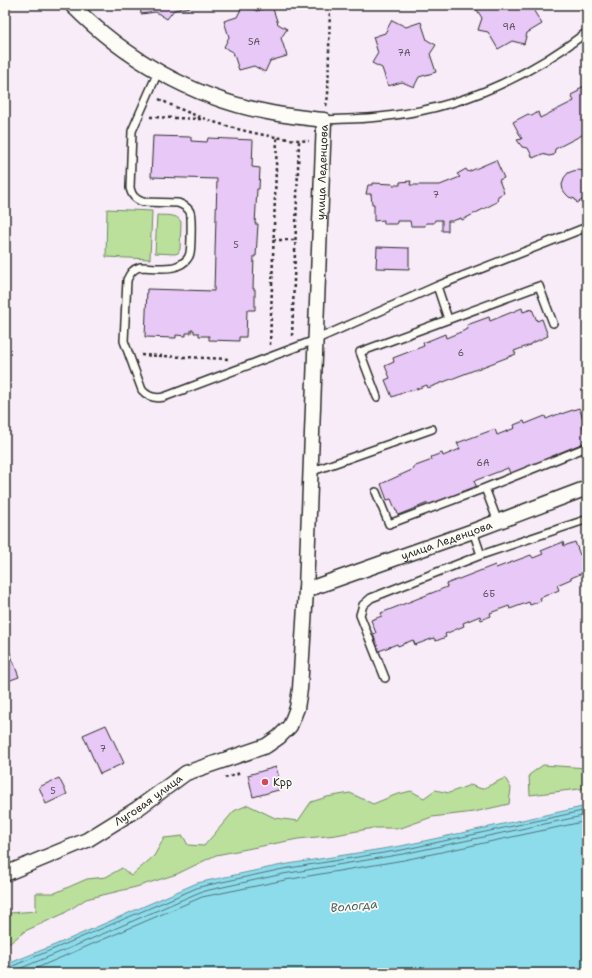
<svg xmlns="http://www.w3.org/2000/svg" width="592" height="978" font-family="'Shantell Sans',sans-serif">
<rect width="100%" height="100%" fill="#f7ecf7"/>
<filter id="ink" filterUnits="userSpaceOnUse"><feTurbulence type="fractalNoise" baseFrequency=".025" numOctaves="2"/><feDisplacementMap in="SourceGraphic" scale="8" xChannelSelector="R" yChannelSelector="G"/><feConvolveMatrix kernelMatrix="1 2 1 2 8 2 1 2 1" color-interpolation-filters="sRGB"/></filter>
<g filter="url(#ink)">
<!-- green -->
<path fill="#bae09c" stroke="#728664" d="M107,209L152,211L150,259L106,257Z
M157,215C164,216 177,213 181,222L180,249L178,253L175,254L155,253Z
M543,765L587,768V788L530,795L529,775Z
M505,778L511,788L509,804L474,812L432,817L401,828H373L336,835L298,839L216,855L177,874L136,887L86,899L63,914L25,931L5,947V918L10,913L36,911V893H55L87,879L106,877L122,868L131,876L154,856L164,838L183,836L188,845L204,846L234,811L248,805L275,818L298,821L311,802L327,797L350,793L373,804L395,795L411,791L424,798L435,790L449,793L470,785L482,789Z"/>
<!-- water -->
<path fill="#8ddceb" stroke="#66959e" d="M587,806V973H5V965L67,940L197,883L282,865L401,846Z"/>
<g fill="none" stroke-linecap="round" stroke-linejoin="round">
<!-- shore -->
<path stroke="#527278" stroke-width="1" d="M5,968H8L68,943L199,887L283,869L402,850L587,810
M9,973L70,948L200,892L283,874L403,854L587,815
M25,973L202,897L285,880L404,860L587,821"/>
</g>
<!-- building -->
<path fill="#e8c8f6" stroke="#2b2b2b" d="M140,5H191V7L174,10L167,19L156,12L141,14Z
M243,5H245L257,11L272,6L278,24L287,29L281,38L287,56L270,61L265,72L254,66L239,70L233,52L224,47L229,37L224,21L237,17Z
M474,5H534L532,8L542,24L527,33L524,44L512,41L498,49L488,32L478,30L482,18Z
M392,20L406,27L421,22L427,40L436,45L430,54L436,72L419,77L414,87L402,82L388,86L382,68L372,63L378,53L373,37L385,33Z
M587,85V133H586L555,149L554,155L549,156L542,154L533,158L528,148L522,147L517,140L522,139L513,122L528,114L532,116L538,112L540,118L574,101L571,95L579,91L578,89Z
M153,136L191,137V141L207,142L208,138L253,140L252,167L260,168L259,189H257L255,224H258L256,256H254L253,289H255V310H247L246,337H239V341L209,340V336H199V333H194V330H191V333H186V336L176,335V338L145,337L147,289L214,291L217,179L151,177Z
M496,160L504,178L499,180L504,193L498,196L497,202L462,220L461,218L452,221H448V231H442V220H435L434,223H426L425,226H411L410,221H397V224H384V220L374,221V204H372L371,194H366L368,185H372V183L393,184V185H400V182L411,181L410,185H440L460,177L457,174L466,169L468,172Z
M579,170L583,171L587,174V197L577,203L575,199L569,197L566,194L563,190L562,185L564,178L568,173L573,171Z
M377,247L409,248V269L376,268Z
M522,308L523,312L532,309L537,321L542,319L548,336L530,344V345L514,351L516,354L428,388L427,385L411,391L410,390L392,397L385,380L390,378L385,366L394,362L393,358L424,346L423,343L445,334L446,338L468,329L467,325L489,317L490,321Z
M579,408L585,424L582,425L587,438H585L586,442L559,453L560,456L511,476L508,468L474,481L477,488L429,507L428,503L398,515L397,511H396L391,499L387,500L381,484L414,469L413,467L432,460L431,457L442,453L443,456L460,449L457,443L495,429L497,435L515,428L514,425L524,421L525,424L545,416L546,419L561,413V414Z
M563,542L564,546L575,542L580,555L583,553L587,563V571L571,578V579L557,585L559,590L540,598L541,601L530,605L529,602L510,609L509,606L490,613L491,616L481,620L480,616L463,623L464,626L445,634L446,637L436,641L434,638L415,645L413,640L398,646L397,644L379,651L373,634L376,633L371,620L382,616L381,613L447,587L446,584L495,565L496,568L531,555L533,558L543,554L541,551Z
M5,642H6L19,677L5,682Z
M106,725L124,763L100,774L83,735Z
M276,767L282,789L253,797L248,775Z
M59,778L67,794L46,804L39,787Z"/>
<g fill="none" stroke-linecap="round" stroke-linejoin="round">
<defs>
<path id="service" d="M158,72L132,131L130,188C132,196 135,199 143,202L178,203C183,205 188,207 190,212C192,216 191,248 190,253C189,259 183,264 177,266C169,270 149,267 140,267C133,269 130,273 127,280L124,341L142,390C148,397 155,399 164,397L315,340L437,286L587,227
M324,120C345,119 367,119 388,116C461,108 529,76 587,32
M437,286L448,319
M377,397L360,352L539,286L553,323
M310,472L432,429
M376,492L389,524L485,488
M498,522L485,488L587,447
M481,555L585,520H587
M385,678L360,615L363,605L371,598L481,555L473,531"/>
<g id="minor">
<path id="s1" d="M306,590L473,531L587,488"/>
<path id="s2" d="M5,874L87,840L137,809L186,773L266,746L279,737L290,726L297,708L300,689L306,590L324,120C305,118 286,116 267,112C193,98 124,58 72,5"/>
</g>
</defs>
<!-- service casing -->
<use href="#service" stroke="#2b2b2b" stroke-width="10"/>
<!-- minor casing -->
<use href="#minor" stroke="#2b2b2b" stroke-width="17"/>
<!-- path -->
<path stroke="#2b2b2b" stroke-width="2.5" stroke-dasharray="3 3" stroke-linecap="butt" d="M159,99C206,123 257,137 309,141
M326,106L328,96L330,5
M150,117L201,119
M273,240H295
M292,336L299,141
M270,345L277,138
M141,355L228,359
M225,778L238,774V770"/>
<!-- service -->
<use href="#service" stroke="#fdfcf7" stroke-width="7"/>
<!-- minor -->
<use href="#minor" stroke="#fdfcf7" stroke-width="14"/>
</g>
</g>
<!-- markers -->
<circle fill="#d1495b" stroke="#fdfcf7" stroke-width="1.5" cx="265" cy="782" r="4"/>
<g text-anchor="middle" stroke-width="3.5" stroke-linejoin="round" paint-order="stroke">
<!-- number labels -->
<g font-size="9" fill="#5a525e">
<text x="509" y="30">9А</text>
<text x="254" y="45">5А</text>
<text x="404" y="56">7А</text>
<text x="436" y="198">7</text>
<text x="236" y="248">5</text>
<text x="461" y="356">6</text>
<text x="483" y="466">6А</text>
<text x="489" y="597">6Б</text>
<text x="103" y="752">7</text>
<text x="53" y="794">5</text>
</g>
<!-- street labels -->
<g font-size="11" fill="#2b2b2b" stroke="#fdfcf7">
<text dy="4" stroke="none"><textPath href="#s2" startOffset="880">улица Леденцова</textPath></text>
<text dy="4" stroke="none"><textPath href="#s1" startOffset="149">улица Леденцова</textPath></text>
<text dy="4" stroke="none"><textPath href="#s2" startOffset="162">Луговая улица</textPath></text>
</g>
<!-- poi labels -->
<g font-size="11" fill="#2b2b2b" stroke="#fdfcf7" text-anchor="start">
<text x="273" y="786">Kpp</text>
</g>
<!-- water labels -->
<g font-size="12" font-style="italic" fill="#486065" stroke="#fdfcf7">
<text transform="translate(354 906) rotate(-5)" y="4">Вологда</text>
</g>
</g>
<!-- margin -->
<rect width="592" height="978" fill="none" stroke="#fdfcf7" stroke-width="20"/>
<rect x="10" y="10" width="572" height="958" fill="none" stroke="#2b2b2b" stroke-width="1.5" filter="url(#ink)"/>
</svg>
